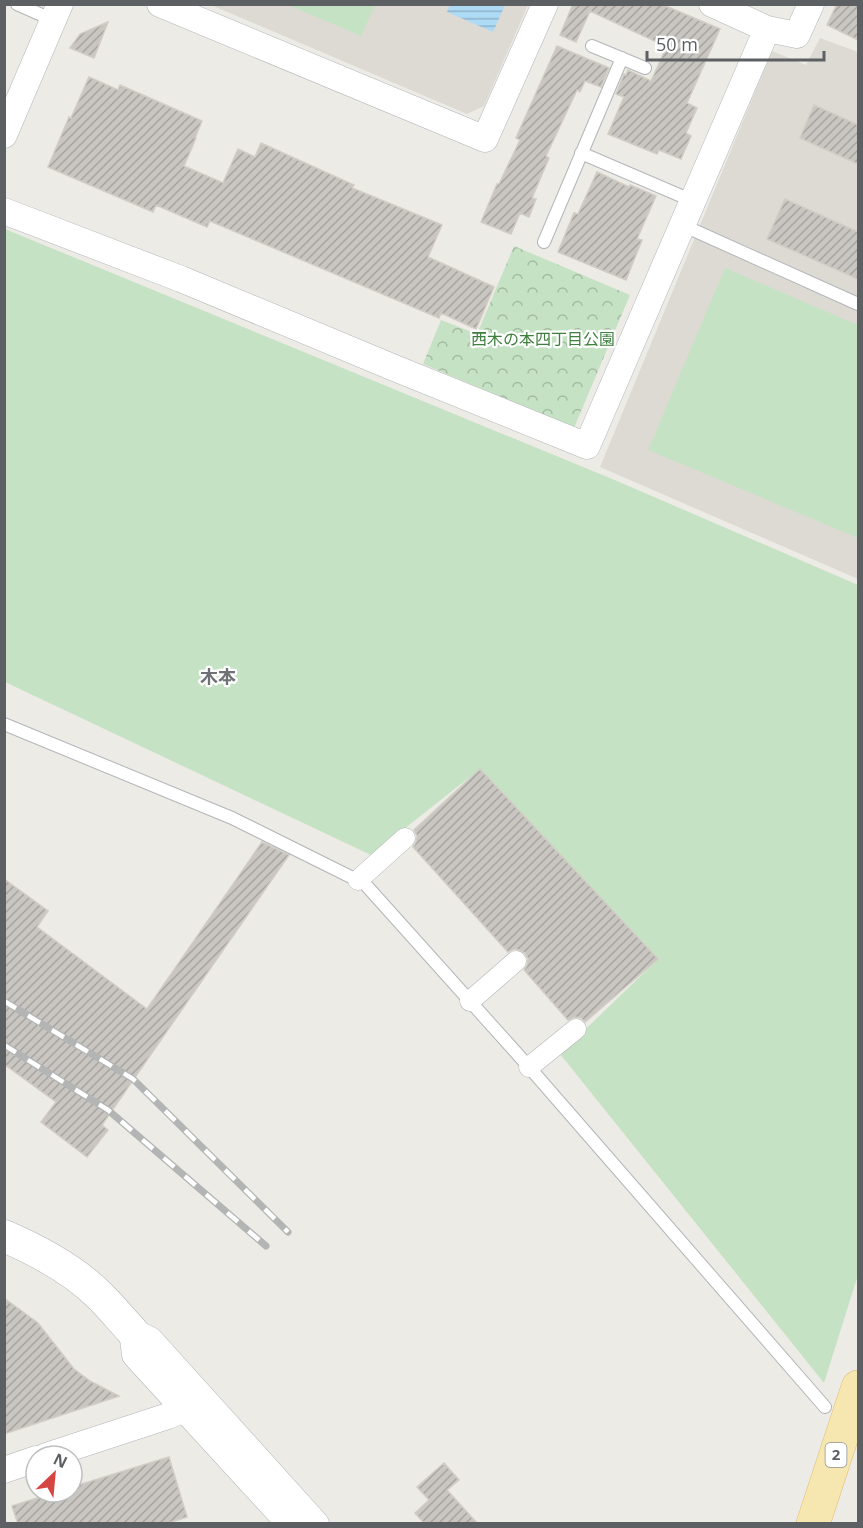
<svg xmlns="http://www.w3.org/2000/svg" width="863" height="1528" font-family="'Open Sans','Noto Sans JP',sans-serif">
<defs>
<pattern id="park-crowns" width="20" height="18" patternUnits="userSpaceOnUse" patternTransform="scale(1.5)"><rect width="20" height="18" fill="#c6e2c4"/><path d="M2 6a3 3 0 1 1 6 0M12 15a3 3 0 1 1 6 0" fill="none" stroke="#a4bba3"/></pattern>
<pattern id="water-rules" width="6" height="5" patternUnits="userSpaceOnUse" patternTransform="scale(1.5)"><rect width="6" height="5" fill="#addaf5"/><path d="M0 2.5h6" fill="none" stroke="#90b4ca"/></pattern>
<pattern id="building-hatch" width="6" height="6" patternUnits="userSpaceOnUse" patternTransform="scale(1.5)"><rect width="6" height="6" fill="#c9c6c1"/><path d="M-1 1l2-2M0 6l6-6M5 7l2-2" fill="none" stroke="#a6a4a0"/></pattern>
</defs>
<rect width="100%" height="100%" fill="#edebe5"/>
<!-- education -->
<path fill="#dddad3" d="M211,5H528L484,106L467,114Z
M820,38L858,52V579L600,467L772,51L806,65Z"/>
<!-- grass -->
<path fill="#c6e2c4" d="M288,5H375L361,36Z
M5,229L617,481L858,585V1275L824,1383L560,1054L658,959L480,769L371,855L5,682Z
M725,268L858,325V538L648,450Z"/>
<!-- park -->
<path fill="url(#park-crowns)" d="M514,246L630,295L574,428L423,364L441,320L477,334Z"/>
<!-- water -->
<path fill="url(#water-rules)" d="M450,5V4L505,5L493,32L447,12Z"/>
<!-- building -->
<path fill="url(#building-hatch)" stroke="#d1ccc4" stroke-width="1.5" d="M573,4H661L720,29L687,103L697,108L686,133L691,136L681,159L659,150L657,154L608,134L624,97L616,94L624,74L626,75L628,70L651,81L666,48L658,45L659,43L590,11L576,42L560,35Z
M837,4H858V40L827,25Z
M108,22L94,58L70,48L80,34Z
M557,46L609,68L601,87L585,81L580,92L577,90L546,156L549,158L532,198L536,199L529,217L520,213L511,234L481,222L497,184H499L520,140L516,138Z
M89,77L118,90L120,85L202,121L195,138H196L184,166L223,183L238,149L255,157L261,143L354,185L352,188L442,225L428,257L494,287L476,329L441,313L439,318L210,221L207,227L156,205L153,212L48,167L69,117L71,118Z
M814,105L858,125V164L800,138Z
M597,172L629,187L630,185L656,196L637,239L642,240L626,280L558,252L574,213L578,214Z
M785,199L858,232V279L767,239Z
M480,769L658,959L585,1022L581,1018L575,1017L568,1020L524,970L527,965L528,959L525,953L519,950L514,949L508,952L413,847L416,842L417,836L414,830Z
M262,842L289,855L102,1125L108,1130L87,1157L41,1122L56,1102L4,1064V879L48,911L37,927L147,1009Z
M4,1298L38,1323L74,1369L90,1381L119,1396L4,1434Z
M169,1457L187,1517L165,1524H18L12,1506L56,1492H72V1487Z
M444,1463L459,1480L447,1490L478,1524H425L415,1513L429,1500L417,1487Z"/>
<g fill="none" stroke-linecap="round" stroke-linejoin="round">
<defs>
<path id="service" d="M17,4L53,20
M592,46L645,68
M581,153L693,201
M682,225L858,304
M544,242L622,58
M4,724L232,818L365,884L529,1067L825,1407"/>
<path id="pedestrian" d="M358,880L405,838
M470,1001L516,961
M529,1067L576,1029"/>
<path id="minor" d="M160,4L485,139L545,4
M712,4L767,29L797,35L811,4
M4,135L60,4
M4,211L181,279L392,367L587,446L767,29
M132,1331L150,1340L316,1524
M132,1331L135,1355L290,1524
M46,1456L168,1416L184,1409
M4,1470L36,1459"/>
<path id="tertiary" d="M4,1236C39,1251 73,1269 100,1296C111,1307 121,1319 132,1331"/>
<path id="primary" d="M813,1524L858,1387"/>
</defs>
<!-- service casing -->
<use href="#service" stroke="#b2b5b8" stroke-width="14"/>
<!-- pedestrian casing -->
<use href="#pedestrian" stroke="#b2b5b8" stroke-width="21"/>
<!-- minor casing -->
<use href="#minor" stroke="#b2b5b8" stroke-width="27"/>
<!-- tertiary casing -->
<use href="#tertiary" stroke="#b2b5b8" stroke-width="33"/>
<!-- primary casing -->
<use href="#primary" stroke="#e1b96a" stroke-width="34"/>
<!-- service -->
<use href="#service" stroke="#fff" stroke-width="12"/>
<!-- pedestrian -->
<use href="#pedestrian" stroke="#fff" stroke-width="20"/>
<!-- minor -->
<use href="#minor" stroke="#fff" stroke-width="26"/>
<!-- tertiary -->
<use href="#tertiary" stroke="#fff" stroke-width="32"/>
<!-- primary -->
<use href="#primary" stroke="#f6e7b1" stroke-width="33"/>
<defs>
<path id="rail" d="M4,1001L133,1079L288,1232
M4,1045L108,1110L266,1246"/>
</defs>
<!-- rail casing -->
<use href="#rail" stroke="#b3b4b4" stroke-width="7"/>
<!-- rail -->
<use href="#rail" stroke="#fff" stroke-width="4.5" stroke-dasharray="14" stroke-linecap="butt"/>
</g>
<g text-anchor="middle" stroke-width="4.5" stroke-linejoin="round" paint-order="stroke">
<!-- shield labels -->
<rect fill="#fff" stroke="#8e9092" stroke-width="1.5" x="825.5" y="1443" width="21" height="24" rx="4.5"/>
<g font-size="15" font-weight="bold" fill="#5d6063">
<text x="836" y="1460">2</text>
</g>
<!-- park labels -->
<g font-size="16" fill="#3f803f" stroke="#fff">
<text x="543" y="345">西木の本四丁目公園</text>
</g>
<!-- neighbourhood labels -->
<g font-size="18" font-weight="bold" fill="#6e7275" stroke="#fff">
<text x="218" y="683">木本</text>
</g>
</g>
<!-- border -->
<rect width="863" height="1528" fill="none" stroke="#5d6063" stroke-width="12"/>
<!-- north arrow -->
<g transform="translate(54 1474) rotate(26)"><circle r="28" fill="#ffffff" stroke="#bebfc1" stroke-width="1.5"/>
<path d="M0-4.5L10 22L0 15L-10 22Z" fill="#d54643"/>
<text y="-9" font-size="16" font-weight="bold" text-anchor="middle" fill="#5d6063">N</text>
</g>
<!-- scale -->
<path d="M647 51v9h177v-9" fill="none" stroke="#5d6063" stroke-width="3"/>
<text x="656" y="51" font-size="18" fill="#5d6063" stroke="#ffffff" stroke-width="4.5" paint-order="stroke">50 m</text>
</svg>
